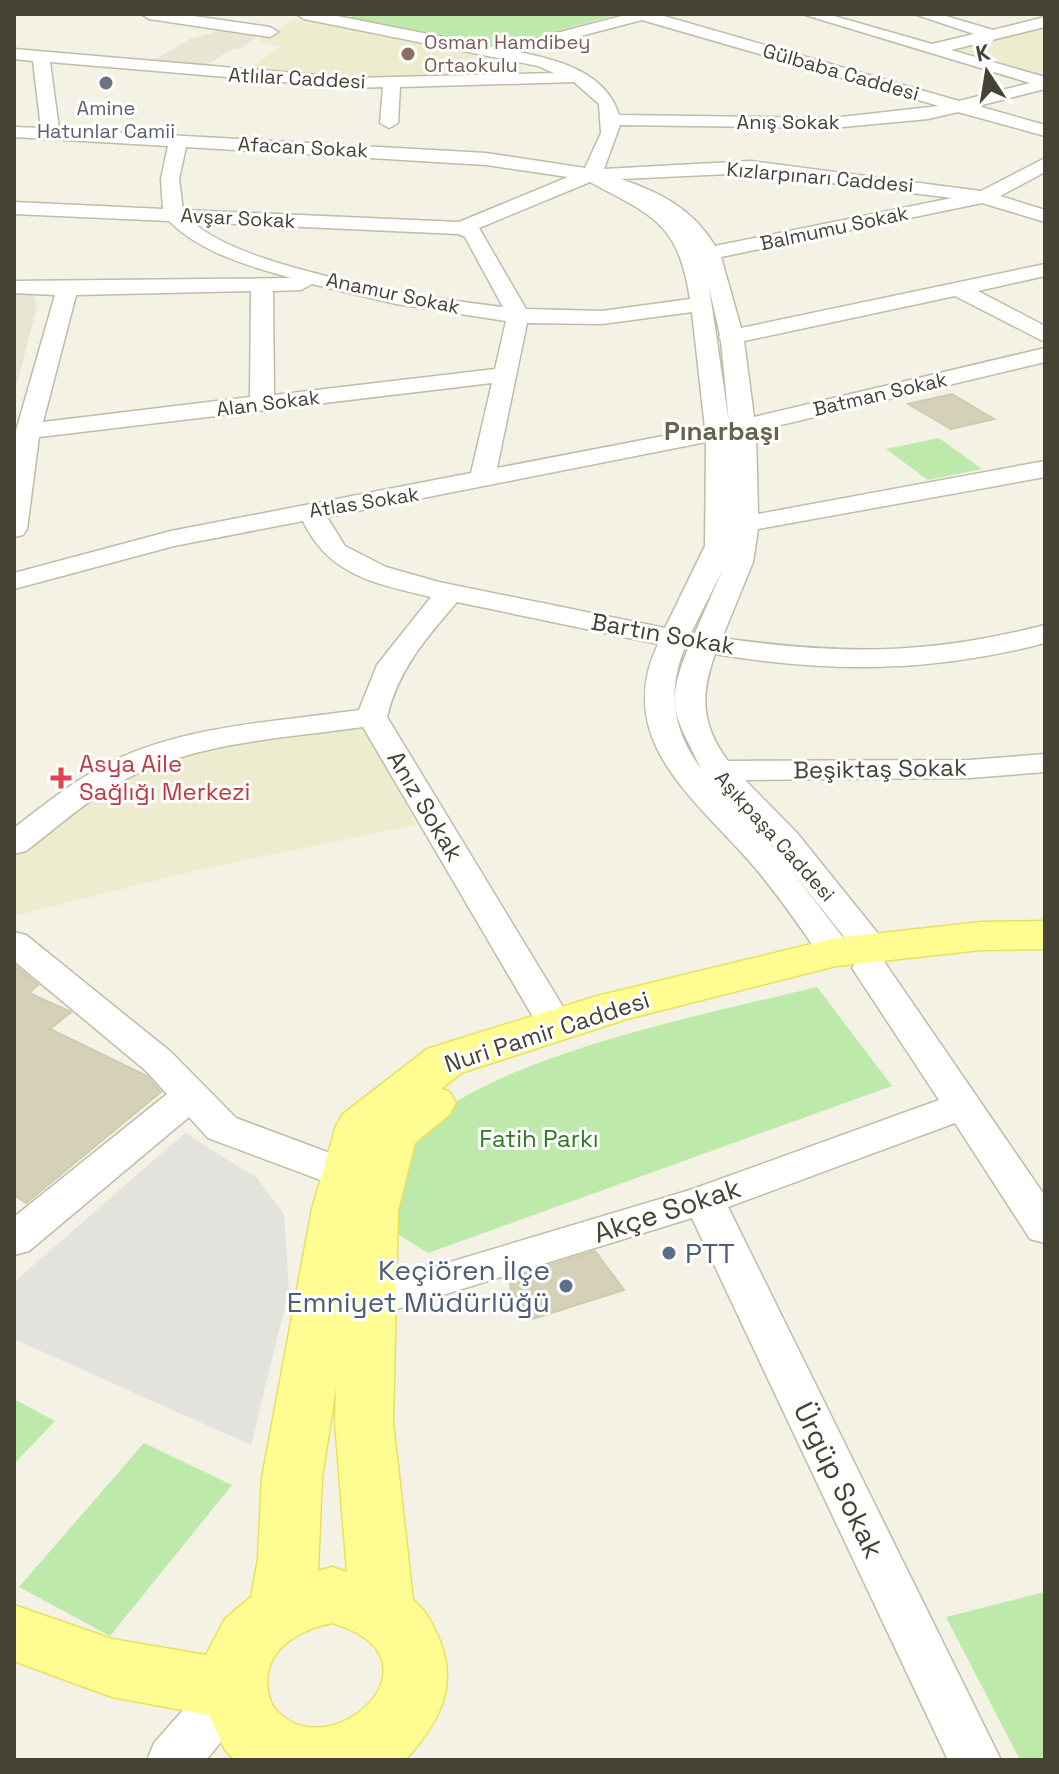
<svg xmlns="http://www.w3.org/2000/svg" width="1059" height="1774" font-family="'Space Grotesk',sans-serif">
<rect width="100%" height="100%" fill="#f3f2e4"/>
<!-- residential -->
<path fill="#e7e6d2" d="M221,30L260,34L240,49H232L207,65L154,60L190,39Z
M14,291L34,295L37,306L14,396Z"/>
<!-- education -->
<path fill="#edecce" d="M296,19L521,65L523,71L376,79L245,72L280,47L262,43L261,38Z
M1045,26V77L944,50Z
M369,724L416,825L202,869L14,916V855L128,774L191,752Z"/>
<!-- green -->
<path fill="#bde9ab" d="M357,14H619L494,48L348,18Z
M939,438L982,469L928,480L886,449Z
M817,987L892,1086L428,1253L390,1229C394,1210 399,1154 410,1140C473,1059 715,1012 817,987Z
M14,1399L55,1421L14,1464Z
M144,1443L232,1485L110,1636L19,1587Z
M1045,1592V1760H1020L946,1617Z"/>
<!-- parking -->
<path fill="#e3e2dd" d="M185,1133L257,1178L284,1214L289,1290L251,1445L14,1339V1282Z"/>
<!-- building -->
<path fill="#d5d1b9" stroke="#d0cbac" stroke-width="2" d="M952,394L994,419L951,429L908,404Z
M14,965L38,985L29,993L71,1012L50,1029L147,1076L161,1092L26,1203L14,1195Z
M595,1251L624,1290L532,1319L511,1291L510,1281L517,1275Z"/>
<g fill="none" stroke-linecap="round" stroke-linejoin="round">
<defs>
<path id="minor" d="M141,14H180L270,27L278,32L270,37L149,19Z
M296,14H327L499,48L629,14H657L959,101L1030,83L802,14H827L932,44L974,34L914,14H939L993,30L1045,17V27L951,50L1045,77V89L978,106L1045,125V136L958,112L928,119L832,128L620,125L604,169L751,161L981,191L1045,158V172L1000,196L1045,210V222L982,203L721,257L741,328L1045,264V276L978,291L1045,326V342L955,296L744,341L754,417L1045,348V362L756,431L758,514L1045,461V477L758,529L753,562L722,638C841,655 928,655 1045,625V643C930,673 831,673 715,654C700,695 701,725 728,761L969,760L1045,754V772L969,778L745,780L797,833L884,941L890,949L884,957L877,959L883,960L1045,1196V1243L1030,1239L955,1123L728,1207L1001,1760H948L692,1218L368,1318L353,1313L347,1302L353,1291L690,1190L939,1100L852,968L857,960L865,958L860,957L773,847L709,779L778,853L854,952L849,960L836,963L823,960C800,927 777,893 750,862C693,797 613,739 658,644L457,602C426,638 398,670 387,717L574,1025L569,1034L556,1037L543,1034L363,727C287,738 206,741 136,774C95,793 61,824 26,851L14,854V828C45,804 76,779 111,762C187,725 276,722 359,710L377,665L431,597C377,584 329,576 303,521L174,546L14,589V573L171,531L471,473L492,383L39,437L27,529L23,535L14,537L16,431L55,295L14,293V281L291,278C249,266 201,253 169,221L14,214V202L163,209L161,179L168,146L14,137V127L41,128L33,61L14,59V49L354,78L554,73L538,66L304,19ZM642,20L939,106L832,118L619,115C606,72 558,60 519,52ZM50,62L354,88L383,87L380,123L389,128L398,123L400,87L574,82L599,104L601,133L585,168L486,153L59,129ZM186,147L486,165L568,177L459,222L183,210L179,179ZM751,173L952,198L715,246C693,209 661,193 621,179ZM590,182C653,216 678,222 690,299L602,311L526,309L479,228ZM193,222L458,234L465,237L503,307C432,299 242,269 193,222ZM312,284L396,304L506,321L495,369L274,395L273,291L301,290ZM709,287L720,335L719,337L721,341L729,423ZM251,291L250,397L43,422L76,295ZM692,312L705,428L497,468L527,323L602,324ZM730,437L733,481L730,438ZM706,442L705,546L665,628L439,582L386,567L345,546L327,517ZM723,569L695,633H691ZM684,649H688C663,708 677,717 701,769C673,730 667,694 684,649Z
M14,932L26,935L171,1052L236,1118L362,1165L368,1175L362,1185L348,1189L334,1185L208,1138L189,1117L29,1251L14,1255V1217L167,1094L145,1070L14,961Z
M233,1667L251,1674L259,1690L251,1706L206,1760H147L154,1743L215,1674Z"/>
<path id="major" d="M1045,921V949L981,950L836,966L627,1019L461,1073L441,1089L449,1091L456,1103L449,1115L415,1143L398,1211L393,1422L413,1600C424,1609 429,1617 435,1630C461,1681 442,1720 405,1760H235L225,1750L209,1715L112,1697L14,1661V1605L112,1639L206,1655L225,1619L251,1597L258,1559L262,1478L312,1209L336,1126L343,1114L427,1049L597,996L836,938L981,922ZM336,1387L335,1422L347,1572L332,1567L318,1571L322,1478ZM332,1623C452,1658 333,1768 278,1712C272,1706 269,1699 268,1691C261,1651 298,1630 332,1623Z"/>
</defs>
<!-- minor casing -->
<use href="#minor" stroke="#bebda7" stroke-width="3"/>
<!-- major casing -->
<use href="#major" stroke="#e7e15e" stroke-width="3"/>
<!-- minor -->
<use href="#minor" fill="#fff" fill-rule="evenodd"/>
<!-- major -->
<use href="#major" fill="#fffc91" fill-rule="evenodd"/>
</g>
<!-- markers -->
<circle fill="#8d6e63" stroke="#fff" stroke-width="3" cx="408" cy="54" r="8"/>
<circle fill="#6b7280" stroke="#fff" stroke-width="3" cx="106" cy="83" r="8"/>
<path fill="#e0444e" stroke="#fff" stroke-width="3" d="M57 766h8v8h8v8h-8v8h-8v-8h-8v-8h8z"/>
<g fill="#5c6f8a" stroke="#fff" stroke-width="3">
<circle cx="669" cy="1253" r="8"/>
<circle cx="566" cy="1286" r="8"/>
</g>
<g text-anchor="middle" stroke-width="6" stroke-linejoin="round" paint-order="stroke">
<!-- far-education labels -->
<g font-size="20" fill="#785e54" stroke="#fff" text-anchor="start">
<text x="424" y="49">Osman Hamdibey<tspan x="424" dy="23">Ortaokulu</tspan></text>
</g>
<!-- far-street labels -->
<g font-size="20" fill="#454334" stroke="#fff">
<text transform="translate(841 72) rotate(16)" y="7">Gülbaba Caddesi</text>
<text transform="translate(297 78) rotate(3)" y="7">Atlılar Caddesi</text>
<text x="788" y="129">Anış Sokak</text>
<text transform="translate(303 147) rotate(3)" y="7">Afacan Sokak</text>
<text transform="translate(820 177) rotate(5)" y="7">Kızlarpınarı Caddesi</text>
<text transform="translate(238 218) rotate(3)" y="7">Avşar Sokak</text>
<text transform="translate(834 228) rotate(-12)" y="7">Balmumu Sokak</text>
<text transform="translate(393 293) rotate(12)" y="7">Anamur Sokak</text>
<text transform="translate(880 394) rotate(-13)" y="7">Batman Sokak</text>
<text transform="translate(268 403) rotate(-7)" y="7">Alan Sokak</text>
<text transform="translate(364 502) rotate(-9)" y="7">Atlas Sokak</text>
<text transform="translate(775 836) rotate(48)" y="7">Aşıkpaşa Caddesi</text>
</g>
<!-- far-worship labels -->
<g font-size="20" fill="#5b616d" stroke="#fff">
<text x="106" y="115">Amine<tspan x="106" dy="23">Hatunlar Camii</tspan></text>
</g>
<!-- street labels -->
<g font-size="24" fill="#454334" stroke="#fff">
<text transform="translate(663 634) rotate(10)" y="8">Bartın Sokak</text>
<text transform="translate(880 769) rotate(-1)" y="8">Beşiktaş Sokak</text>
<text transform="translate(425 806) rotate(59)" y="8">Anız Sokak</text>
<text transform="translate(547 1032) rotate(-18)" y="8">Nuri Pamir Caddesi</text>
</g>
<!-- health labels -->
<g font-size="24" fill="#be3a42" stroke="#fff" text-anchor="start">
<text x="79" y="772">Asya Aile<tspan x="79" dy="28">Sağlığı Merkezi</tspan></text>
</g>
<!-- park labels -->
<g font-size="24" fill="#307826" stroke="#fff">
<text x="539" y="1147">Fatih Parkı</text>
</g>
<!-- far-district labels -->
<g font-size="26" font-weight="bold" fill="#68644b" stroke="#fff">
<text x="722" y="440">Pınarbaşı</text>
</g>
<!-- near-street labels -->
<g font-size="28" fill="#454334" stroke="#fff">
<text transform="translate(667 1210) rotate(-18)" y="10">Akçe Sokak</text>
<text transform="translate(839 1480) rotate(64)" y="10">Ürgüp Sokak</text>
</g>
<!-- near-service labels -->
<g font-size="28" fill="#4e5e75" stroke="#fff" text-anchor="start">
<text x="685" y="1263">PTT</text>
<text x="550" y="1280" text-anchor="end">Keçiören İlçe<tspan x="550" dy="32">Emniyet Müdürlüğü</tspan></text>
</g>
</g>
<!-- border -->
<rect width="1059" height="1774" fill="none" stroke="#454334" stroke-width="32"/>
<!-- north arrow -->
<g transform="translate(987 72) rotate(348)" stroke="#ffffff" stroke-width="6" paint-order="stroke">
<path d="M0-6L14 30L0 20L-14 30Z" fill="#454334"/>
<text y="-12" font-size="22" font-weight="bold" text-anchor="middle" fill="#454334">K</text>
</g>
</svg>
